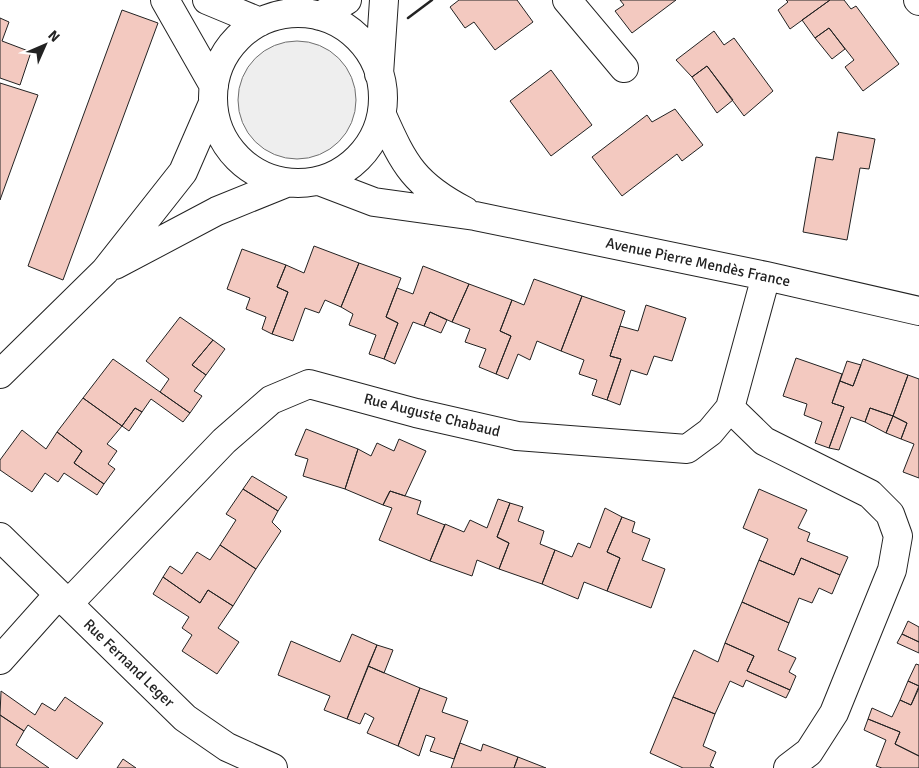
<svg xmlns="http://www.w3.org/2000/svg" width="919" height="768" font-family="Signika,sans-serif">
<rect width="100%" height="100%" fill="#fff"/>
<!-- green -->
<path fill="#eee" stroke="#6f6f6f" d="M238 100a59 59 0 1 1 118 0a59 59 0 1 1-118 0Z"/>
<!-- building -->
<path fill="#f3c9c0" stroke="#222" d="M459,0H517L533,22L495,50L474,22L465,28L450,7Z
M620,0H676L632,33L615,11L624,5Z
M786,0H830L790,29L778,10L788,2Z
M830,0H844L851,9L856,6L899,64L863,91L845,67L854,60L829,28L815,38L802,20Z
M122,10L158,23L63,280L28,266Z
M0,18L9,22L2,41L31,52L20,85L0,78Z
M829,28L845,49L832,59L815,38Z
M714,31L724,45L734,38L773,91L744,116L707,66L692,77L676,60Z
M707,66L733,100L717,113L692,77Z
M551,70L592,125L551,156L510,101Z
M0,83L38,95L0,200Z
M675,109L703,145L682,161L677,154L622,196L592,157L647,115L652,122Z
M838,132L875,139L869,169L860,168L847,240L803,232L816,157L833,160Z
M314,246L359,263L341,307L325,300L319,313L305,308L293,341L272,334L288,292L277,287L286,265L304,273Z
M242,249L286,265L277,287L288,292L272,334L262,329L266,317L246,309L250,298L227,289Z
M359,263L401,278L386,317L398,323L384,359L369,354L376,335L349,325L353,314L341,307Z
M423,266L469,284L452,322L430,312L424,326L413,322L395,364L384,359L398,323L386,317L397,288L413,294Z
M534,279L582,296L561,351L537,341L530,360L518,354L508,379L496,374L511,336L500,331L512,300L524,305Z
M469,284L512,300L500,331L511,336L496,374L479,367L486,349L465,342L470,329L452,322Z
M582,296L625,311L610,356L621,359L607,400L592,395L597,380L579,374L584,360L561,351Z
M646,305L686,318L672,361L654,356L647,375L631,370L620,405L607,400L621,359L610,356L620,326L638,331Z
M430,312L447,320L441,333L424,326Z
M180,317L213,340L192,365L206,375L194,391L202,396L190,413L160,392L169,379L146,361Z
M213,340L225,349L206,375L192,365Z
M796,358L842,374L832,403L844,407L829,448L815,443L822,422L804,415L807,404L783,396Z
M113,359L190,413L183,422L151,399L142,412L135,408L122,426L83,398Z
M863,359L908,375L893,416L870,408L865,422L851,417L839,450L829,448L844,407L832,403L840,381L853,386Z
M847,361L861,365L853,386L840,381Z
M908,375L919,379V478L903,472L914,444L901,439L907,423L893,416Z
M83,398L122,426L107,444L117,451L108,464L115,469L104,484L74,463L82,451L57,432Z
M135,408L142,412L129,431L122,426Z
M870,408L893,416L886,433L865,422Z
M893,416L907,423L901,439L886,433Z
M306,429L358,449L345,489L303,476L308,459L295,455Z
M22,430L46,449L57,432L82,451L74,463L104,484L97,495L64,473L58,482L45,473L32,492L0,470V460Z
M399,439L426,451L405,496L390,491L383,505L345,489L358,449L371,456L377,443L394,451Z
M252,476L287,497L278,511L243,489Z
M243,489L278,511L272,522L281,531L256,569L220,545L236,520L226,514Z
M759,489L807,510L798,528L810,533L807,541L848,557L840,575L801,558L794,575L759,560L768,539L743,528Z
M390,491L421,501L417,514L445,525L430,561L379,540L392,508L383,505Z
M498,499L510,503L497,537L509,543L499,569L477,560L472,576L430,561L445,524L464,532L470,520L487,528Z
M510,503L523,507L518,521L544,531L540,544L555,550L542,584L499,569L509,543L497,537Z
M605,508L622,517L607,552L620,558L607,591L584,582L578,599L542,584L555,550L572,557L578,543L590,548Z
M622,517L635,522L632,532L650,539L642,560L665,569L651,608L607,591L620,558L607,552Z
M220,545L256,569L233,606L208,590L200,603L163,577L170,566L182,574L197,552L210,560Z
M801,558L840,575L832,594L819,588L812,603L799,598L789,623L742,602L759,560L794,575Z
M163,577L200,603L208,590L233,606L218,628L239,642L217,674L182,651L192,635L182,628L189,617L153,594Z
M742,602L789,623L778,650L796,658L789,672L796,676L790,690L747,671L754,656L725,643Z
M908,621L919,627V642L902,634Z
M352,634L377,645L347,719L324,710L330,696L278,675L291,641L340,662Z
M902,634L919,642V653L897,643Z
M725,643L754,656L747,671L790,690L786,698L746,680L743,687L730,681L715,714L673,697L694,650L718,662Z
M377,645L393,650L384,673L368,666Z
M916,664L919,665V686L908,681Z
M368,666L420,688L398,746L367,733L374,718L365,713L360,724L347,719Z
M908,681L919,686L911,705L900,700Z
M420,688L447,698L442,712L468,721L454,759L430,751L435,738L426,735L419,756L398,746Z
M919,688V756L895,744L900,732L868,719L872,708L892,717L900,700L911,705Z
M1,691L35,715L42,703L55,711L65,697L103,723L77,759L28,725L24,731L0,715Z
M673,697L715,714L703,746L716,752L710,766L714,768H683L650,753Z
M0,715L24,731L16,745L49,768H0Z
M868,719L900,732L895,744L919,756V768H882L876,766L886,740L864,730Z
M460,743L481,751L483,744L518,757L514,768H451Z
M518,757L546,768H514Z
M123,759L136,768H117Z"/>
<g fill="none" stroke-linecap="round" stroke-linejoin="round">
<defs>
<path id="street" d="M165,0L214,86
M207,0L260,22
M567,0L624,68
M918,0L919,1
M213 98a85 85 0 1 1 170 0a85 85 0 1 1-170 0Z
M320,16L347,0
M379,74L384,0
M382,115C404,165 415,185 465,211
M319,181L374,202L475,216L766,276L919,311
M115,265L217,211L286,183
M0,374L105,271L183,172L213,103
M730,408L764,441L870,494L890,514L898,536L892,570L834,713L809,752L788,768
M0,537L185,718L227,747L273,768
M68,604L224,441L271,400L309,384L416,413L517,436L687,449L710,432L730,408L766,276
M0,660L58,595"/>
</defs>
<!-- street casing -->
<use href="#street" stroke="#222" stroke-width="30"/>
<!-- street -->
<use href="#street" stroke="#fff" stroke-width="28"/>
<!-- wall -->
<path stroke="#222" stroke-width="2.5" d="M408,18L432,0"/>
</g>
<g text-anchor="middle" stroke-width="4" stroke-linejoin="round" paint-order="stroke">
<!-- street labels -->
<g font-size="15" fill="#222" stroke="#fff">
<text transform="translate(698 262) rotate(12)" y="5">Avenue Pierre Mendès France</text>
<text transform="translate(432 415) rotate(14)" y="5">Rue Auguste Chabaud</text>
<text transform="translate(129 663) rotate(44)" y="5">Rue Fernand Leger</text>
</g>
</g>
<!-- north arrow -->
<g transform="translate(45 45) rotate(45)" stroke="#ffffff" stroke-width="4" paint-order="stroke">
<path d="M0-4L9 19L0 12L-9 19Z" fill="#222222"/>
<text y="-8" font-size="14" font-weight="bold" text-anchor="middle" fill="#222222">N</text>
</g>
</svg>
